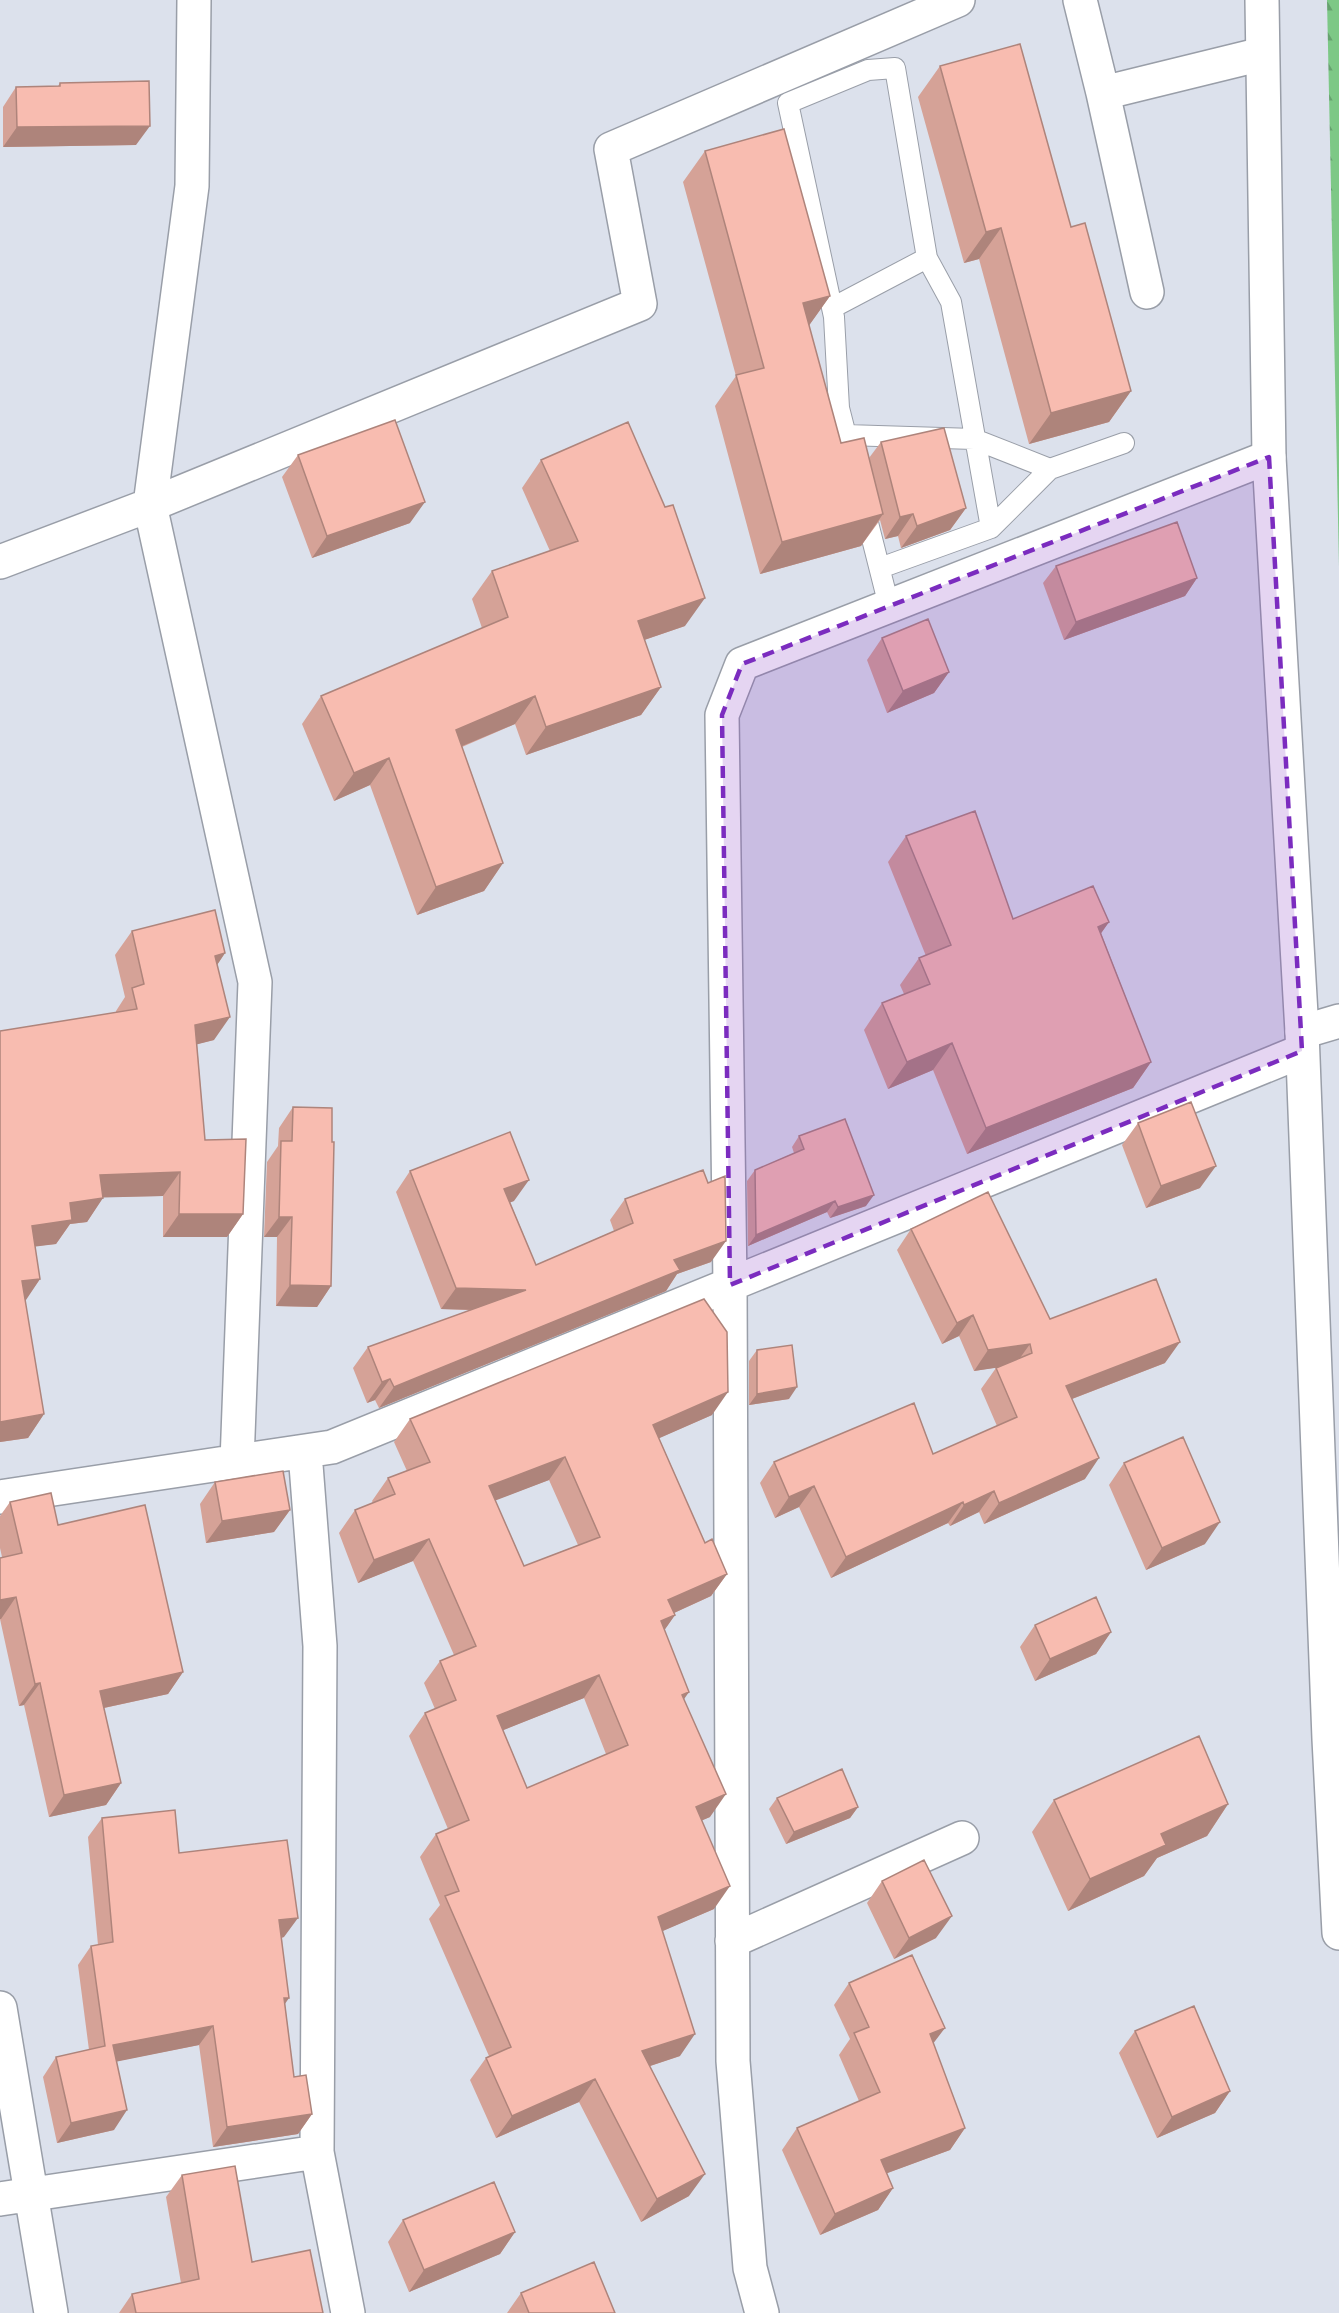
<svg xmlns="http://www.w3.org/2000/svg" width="1339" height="2313" font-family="Karla,sans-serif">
<defs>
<pattern id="forest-firs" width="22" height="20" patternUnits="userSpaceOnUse" patternTransform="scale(1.5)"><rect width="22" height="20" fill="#7dc886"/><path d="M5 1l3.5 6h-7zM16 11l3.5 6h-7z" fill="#66a26e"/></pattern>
</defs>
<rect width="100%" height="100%" fill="#dce1ec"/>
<!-- forest -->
<path fill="url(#forest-firs)" d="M1327,0H1339V566Z"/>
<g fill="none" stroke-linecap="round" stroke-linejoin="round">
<defs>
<path id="service" d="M832,308L927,258
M846,435L974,439L1050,469L1124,443
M854,467L839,408L834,317L788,103L868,70L895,68L927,258L951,302L991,528L880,568
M864,507L889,606
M991,528L1050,469"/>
<path id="minor" d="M194,0L192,186L150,505L255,982L237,1462
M1080,0L1103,93L1147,292
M1103,93L1262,54
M0,562L150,505L640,304L611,149L958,0
M1302,1032L1339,1021
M305,1452L320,1646L317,2152L348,2313
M0,1497L332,1447L1302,1051
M732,1941L962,1838
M0,2008L51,2313
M0,2199L317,2152
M762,2313L750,2268L733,2061L730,1285L722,715L742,664L1269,457"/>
<path id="tertiary" d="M1262,0L1269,457L1302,1032L1329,1739L1339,1933"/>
</defs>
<!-- service casing -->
<use href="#service" stroke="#999ea8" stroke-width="22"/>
<!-- minor casing -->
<use href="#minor" stroke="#999ea8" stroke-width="36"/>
<!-- tertiary casing -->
<use href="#tertiary" stroke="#999ea8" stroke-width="36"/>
<!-- service -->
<use href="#service" stroke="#fff" stroke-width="20"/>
<!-- minor -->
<use href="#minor" stroke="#fff" stroke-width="33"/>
<!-- tertiary -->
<use href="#tertiary" stroke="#fff" stroke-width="33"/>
</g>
<!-- wall -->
<path fill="#d5a297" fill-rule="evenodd" d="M940,66L1131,391L1109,422L1029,444L979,259L964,263L918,97Z
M60,83L136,145L3,147V107L16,87L58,86Z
M705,151L830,296L809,325L841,443L869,458L881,442L966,508L950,530L901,548L898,536L885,539L880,520L861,546L760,574L715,406L736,376L683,182Z
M298,455L410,523L312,558L282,477Z
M541,460L685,626L644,640L661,687L641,715L526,755L515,724L462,747L503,863L484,891L417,915L370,785L334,801L302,724L321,696L482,628L472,599L492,571L550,551L522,488Z
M1056,566L1197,578L1185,596L1064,640L1043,583Z
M882,638L949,672L934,693L887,713L867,660Z
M906,836L1013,919L1109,922L1101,933L1151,1062L1133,1088L967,1154L933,1070L888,1089L864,1030L882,1003L904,994L900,985L919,958L926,956L888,862Z
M132,931L225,953L217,965L214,1040L197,1044L205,1140L243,1214L227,1237H163V1196L103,1197L87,1222L70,1224L56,1244L35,1246L40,1279L25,1300L44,1414L28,1438L0,1442V1031L116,1013V1011L125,997L115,955Z
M293,1107L331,1286L317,1307L276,1306L277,1237H264L267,1162L278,1146L279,1128Z
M1138,1123L1200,1188L1146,1208L1122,1145Z
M799,1136L866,1206L830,1218L827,1212L748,1246L747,1181L755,1170L794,1153L792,1147Z
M410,1171L514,1201L510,1202L536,1265L614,1231L610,1220L625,1199L711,1262L677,1274L666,1291L379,1408L375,1400L367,1403L353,1368L368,1347L470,1310L441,1309L396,1192Z
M911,1229L1050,1319L1165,1363L1072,1399L1085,1479L984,1524L979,1512L950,1526L948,1523L831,1578L799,1507L775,1518L760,1483L774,1462L933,1454L997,1426L981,1389L996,1368L999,1367L974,1371L959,1336L942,1344L897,1250Z
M757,1350L789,1399L749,1405V1361Z
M712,1415L659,1438L705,1543L727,1574L711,1596L674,1613L675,1615L664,1630L684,1699L710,1817L702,1820L714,1909L662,1931L680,2056L650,2066L689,2196L641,2222L579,2102L496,2138L470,2080L486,2058L489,2056L429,1919L440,1905L420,1857L436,1834L448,1829L409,1736L425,1713L435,1709L424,1683L440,1661L454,1655L413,1561L358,1583L339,1533L355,1510L373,1503L372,1501L388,1478L407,1471L394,1442L410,1419ZM549,1480L578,1545L524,1566L495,1500ZM584,1698L606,1754L527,1788L503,1730Z
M1124,1463L1205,1544L1146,1570L1109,1485Z
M215,1482L290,1510L274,1532L206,1543L200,1504Z
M10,1502L58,1525L183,1672L168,1694L104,1708L121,1783L106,1805L49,1817L24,1705L19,1706L0,1619V1558L2,1557L0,1548V1516Z
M1035,1625L1111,1632L1096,1654L1035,1681L1020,1647Z
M777,1798L858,1807L850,1818L786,1844L769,1809Z
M1054,1800L1228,1804L1207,1836L1157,1858L1144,1876L1068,1911L1032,1832Z
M102,1818L179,1853L284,1937L282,1938L285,2004L294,2077L312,2114L298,2134L213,2147L199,2045L117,2061L114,2130L57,2143L43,2077L56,2057L89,2050L78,1965L91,1946L98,1945L88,1837Z
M882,1881L936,1938L894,1959L867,1903Z
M849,1983L933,2044L965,2128L950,2150L887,2173L893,2188L878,2210L820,2235L782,2150L797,2128L859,2101L839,2055L850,2039L834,2005Z
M1135,2031L1230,2091L1215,2113L1157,2138L1119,2053Z
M182,2175L252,2262L323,2313H119L132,2294L181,2283L166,2197Z
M403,2220L515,2232L500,2254L409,2292L388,2242Z
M521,2293L615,2313H507Z"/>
<!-- shaded-wall -->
<path fill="#ae847b" d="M150,126L136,145L3,147L17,127Z
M1001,228L979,259L964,263L986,232Z
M830,296L808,327L803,303Z
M1131,391L1109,422L1029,444L1051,413Z
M425,502L410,523L312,558L327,536Z
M966,508L950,530L901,548L917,526Z
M883,514L861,546L760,574L782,542Z
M913,514L898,536L885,539L900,517Z
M1197,578L1185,596L1064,640L1076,622Z
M705,598L685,626L618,649L638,621Z
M949,672L934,693L887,713L903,691Z
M661,687L641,715L526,755L546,727Z
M535,696L515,724L436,757L456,730Z
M389,758L370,785L334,801L354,773Z
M503,863L484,891L417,915L436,887Z
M1109,922L1090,949L1098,927Z
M225,953L209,977L215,956Z
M230,1017L214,1040L179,1049L195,1025Z
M952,1043L933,1070L888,1089L907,1062Z
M1151,1062L1133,1088L967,1154L986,1128Z
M1216,1166L1200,1188L1146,1208L1161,1186Z
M180,1172L163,1196L84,1198L100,1175Z
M529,1180L514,1201L490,1210L504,1189Z
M874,1195L866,1206L830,1218L838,1207Z
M103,1198L87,1222L70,1224L56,1244L16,1249L32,1226L70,1203Z
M835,1201L827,1212L748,1246L756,1235Z
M179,1214H243L227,1237H163Z
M279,1217H292L277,1237H264Z
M726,1241L711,1262L677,1274L666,1291L379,1408L394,1387L674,1260Z
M40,1279L24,1303L22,1281Z
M290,1285L331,1286L317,1307L276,1306Z
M456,1288L526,1290L511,1311L441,1309Z
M973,1315L959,1336L942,1344L957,1323Z
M1180,1342L1165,1363L1051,1407L1066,1386Z
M1030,1344L1015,1365L974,1371L988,1350Z
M390,1379L375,1400L367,1403L382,1382Z
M797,1387L789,1399L749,1405L757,1394Z
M728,1392L712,1415L637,1448L653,1425Z
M44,1414L28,1438L0,1442V1422Z
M565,1457L549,1480L473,1509L489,1486Z
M1099,1458L1085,1479L984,1524L999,1503Z
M814,1486L799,1507L775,1518L789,1497Z
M994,1491L979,1512L950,1526L964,1505Z
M963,1502L948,1523L831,1578L846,1557Z
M290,1510L274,1532L206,1543L222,1521Z
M1220,1522L1205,1544L1146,1570L1162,1548Z
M429,1539L413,1561L358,1583L374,1560Z
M727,1574L711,1596L652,1623L668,1600Z
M16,1597L1,1619H0V1600Z
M675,1615L659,1638L661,1621Z
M1111,1632L1096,1654L1035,1681L1050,1659Z
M183,1672L168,1694L85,1712L100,1691Z
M599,1675L584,1698L481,1739L497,1716Z
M40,1683L24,1705L19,1706L35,1684Z
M689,1692L673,1715L682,1695Z
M121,1783L106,1805L49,1817L64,1795Z
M726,1794L710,1817L680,1830L696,1807Z
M1228,1804L1207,1836L1157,1858L1144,1876L1068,1911L1090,1879L1161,1834Z
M858,1807L850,1818L786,1844L794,1832Z
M730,1886L714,1909L642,1940L658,1917Z
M952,1916L936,1938L894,1959L909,1938Z
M298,1918L284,1937L266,1940L279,1920Z
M284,1998H289L276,2017Z
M213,2026L199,2045L100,2065L113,2045Z
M945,2028L929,2049L930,2034Z
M695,2034L680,2056L626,2074L642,2051Z
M595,2079L579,2102L496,2138L512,2116Z
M1230,2091L1215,2113L1157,2138L1172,2117Z
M127,2110L114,2130L57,2143L71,2123Z
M312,2114L298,2134L213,2147L227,2127Z
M965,2128L950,2150L866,2181L881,2160Z
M705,2174L689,2196L641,2222L657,2199Z
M893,2188L878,2210L820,2235L835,2214Z
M515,2232L500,2254L409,2292L424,2270Z"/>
<!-- building -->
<path fill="#f8bcb0" stroke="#ae847b" stroke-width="1.5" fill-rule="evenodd" d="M1020,44L1071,227L1085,223L1131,391L1051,413L1001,228L986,232L940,66Z
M149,81L150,126L17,127L16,87L60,86V83Z
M784,129L830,296L803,303L841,443L864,438L883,514L782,542L736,375L764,368L705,151Z
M395,420L425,502L327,536L298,455Z
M628,422L665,507L673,505L705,598L638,621L661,687L546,727L535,696L456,730L503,863L436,887L389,758L354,773L321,696L508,617L492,571L578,541L541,460Z
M944,428L966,508L917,526L913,514L900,517L881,442Z
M1177,522L1197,578L1076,622L1056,566Z
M928,619L949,672L903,691L882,638Z
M975,811L1013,919L1093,886L1109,922L1098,927L1151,1062L986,1128L952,1043L907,1062L882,1003L930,984L919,958L951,945L906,836Z
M215,910L225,953L215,956L230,1017L195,1025L205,1140L246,1139L243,1214H179L180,1172L100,1175L103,1198L70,1203L72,1220L32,1226L40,1279L22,1281L44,1414L0,1422V1031L137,1009L132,988L144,984L132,931Z
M1191,1102L1216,1166L1161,1186L1138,1123Z
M293,1107L332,1108V1142H334L331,1286L290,1285L292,1217H279L281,1141H292Z
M845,1119L874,1195L838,1207L835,1201L756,1235L755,1170L804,1149L799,1136Z
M510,1132L529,1180L504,1189L536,1265L633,1223L625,1199L703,1170L708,1183L725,1176L726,1241L674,1260L680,1270L394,1387L390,1379L382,1382L368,1347L526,1290L456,1288L410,1171Z
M988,1192L1050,1319L1156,1279L1180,1342L1066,1386L1099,1458L999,1503L994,1491L964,1505L963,1502L846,1557L814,1486L789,1497L774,1462L914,1403L933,1454L1017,1417L996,1368L1032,1353L1030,1344L988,1350L973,1315L957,1323L911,1229Z
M704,1299L727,1332L728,1392L653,1425L705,1543L712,1539L727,1574L668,1600L675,1615L661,1621L689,1692L682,1695L726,1794L696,1807L730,1886L658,1917L695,2034L642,2051L705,2174L657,2199L595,2079L512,2116L486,2058L511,2047L445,1896L459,1891L436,1834L469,1820L425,1713L456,1700L440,1661L476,1646L429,1539L374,1560L355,1510L395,1494L388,1478L430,1462L410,1419ZM565,1457L600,1537L524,1566L489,1486ZM599,1675L628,1745L527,1788L497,1716Z
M792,1345L797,1387L757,1394V1350Z
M1183,1437L1220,1522L1162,1548L1124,1463Z
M283,1471L290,1510L222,1521L215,1482Z
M51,1493L58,1525L145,1505L183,1672L100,1691L121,1783L64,1795L40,1683L35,1684L16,1597L0,1600V1558L22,1553L10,1502Z
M1096,1597L1111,1632L1050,1659L1035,1625Z
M1199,1736L1228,1804L1161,1834L1166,1845L1090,1879L1054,1800Z
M842,1769L858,1807L794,1832L777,1798Z
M175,1810L179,1853L287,1840L298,1918L279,1920L289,1998H284L294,2077L306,2075L312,2114L227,2127L213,2026L113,2045L127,2110L71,2123L56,2057L105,2046L91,1946L113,1942L102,1818Z
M924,1860L952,1916L909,1938L882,1881Z
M912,1955L945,2028L930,2034L965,2128L881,2160L893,2188L835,2214L797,2128L880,2092L854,2033L869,2027L849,1983Z
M1194,2006L1230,2091L1172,2117L1135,2031Z
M235,2166L252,2262L310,2250L323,2313H136L132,2294L199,2279L182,2175Z
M494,2182L515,2232L424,2270L403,2220Z
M594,2262L615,2313H528H529L521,2293Z"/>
<!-- marked area -->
<path fill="#7b2cbf" fill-opacity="0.2" stroke="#7b2cbf" stroke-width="4.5" stroke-dasharray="12 8" stroke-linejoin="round" d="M1269,457L1302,1051L730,1285L722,715L742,664Z"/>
</svg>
